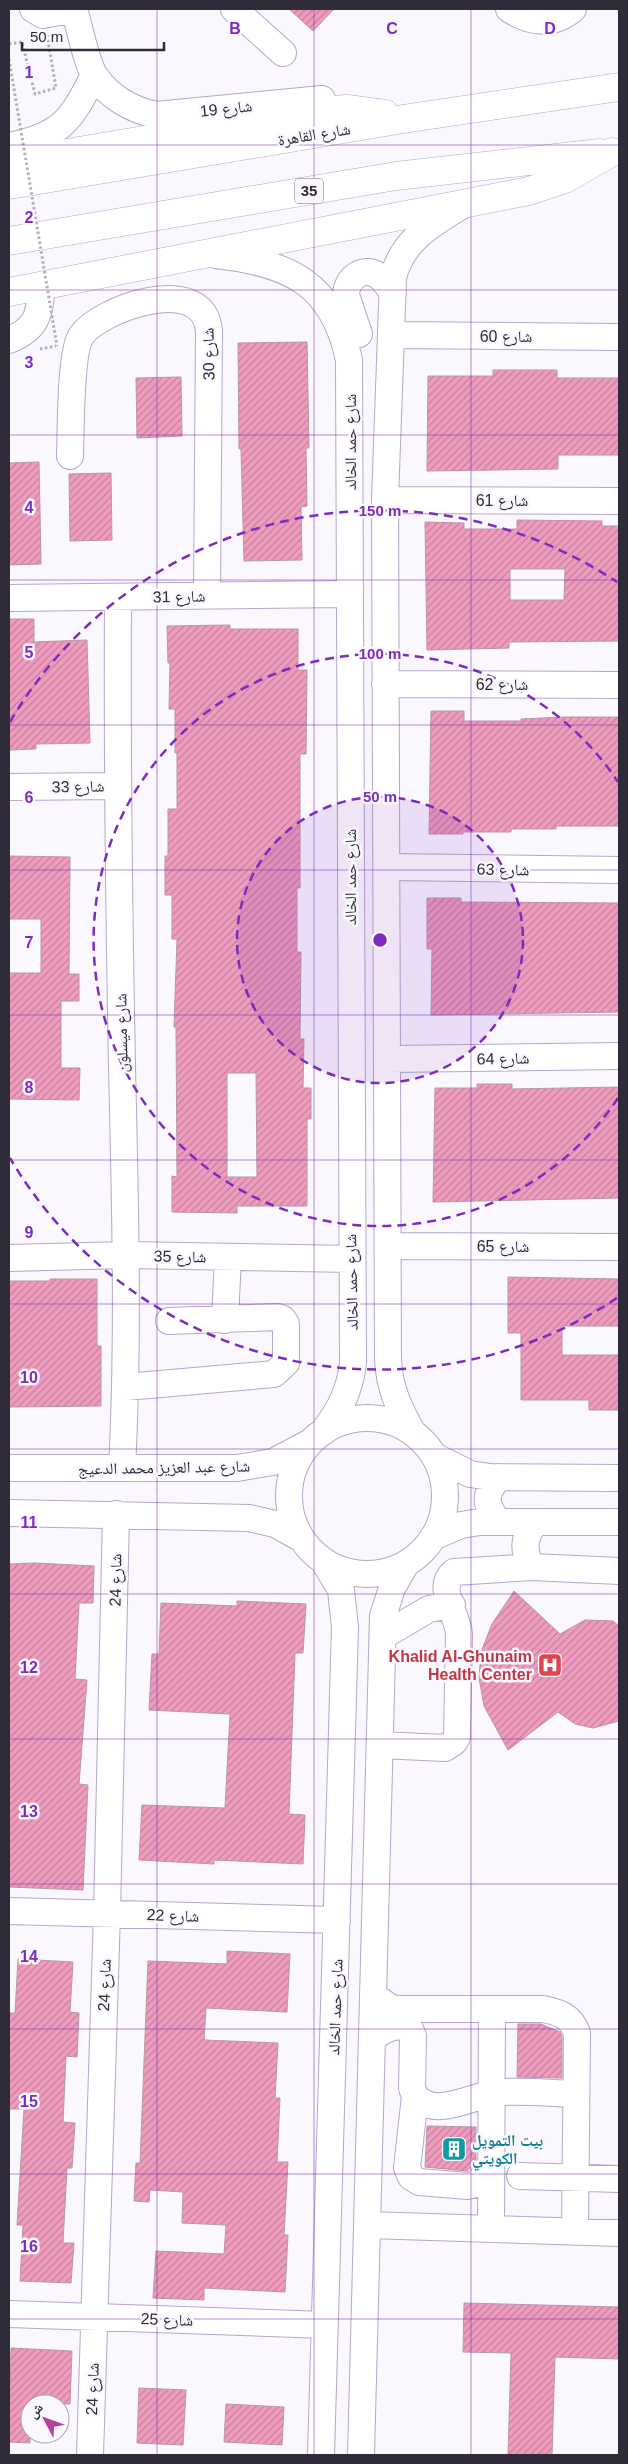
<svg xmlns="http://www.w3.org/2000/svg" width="628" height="2464" font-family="Arial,'Noto Naskh Arabic',sans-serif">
<defs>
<pattern id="building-hatch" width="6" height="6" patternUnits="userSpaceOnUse" patternTransform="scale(1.25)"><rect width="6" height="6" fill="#f09cbe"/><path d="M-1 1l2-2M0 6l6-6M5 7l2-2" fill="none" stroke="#c37f9b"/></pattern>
</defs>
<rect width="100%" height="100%" fill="#faf7fe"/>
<!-- building -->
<path fill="url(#building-hatch)" stroke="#ba96a3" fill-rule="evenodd" d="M289,9H334L313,31Z
M307,342L309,448H306L307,506L301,507L302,560L244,561L241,449H239L238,343Z
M493,370H557V378H619V455H558V469L427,471L428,376H493Z
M181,377L182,436L137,438L136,378Z
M39,462L41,564L9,565V463Z
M111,473L112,540L70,541L69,474Z
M517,520L602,521V526H619V641L509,642V648L427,650L425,522L464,523V529H517ZM510,569H565L564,600H510Z
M9,619H34V642L87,640L90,743L36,744V749L9,750Z
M230,625V629H298V670H307L306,754H300V888H297V952H301L300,1039H304L303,1088H311V1119H307V1206H237V1213L172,1212V1176L177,1177L176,1027H174L177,939H172V895H165V856H168V809H177V753H175V709H169L170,663H168L167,626ZM227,1073H256L257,1177H227Z
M431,711H464V721H521V719L565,717H619V826H556V829H511V832H463V834H429Z
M9,856L70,857L69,974H79V1001H61V1068H80L79,1100L9,1099V973H41V919H9Z
M427,898H461V902L619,903V1012L431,1015L432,949H427Z
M477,1084H512V1089L619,1087V1198L433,1202L435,1088H477Z
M508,1277L619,1279V1326H562V1355H619V1410H589V1400H521V1333H508Z
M50,1279H97V1346H101V1406L9,1407V1281H50Z
M35,1563L94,1566L93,1603H79L75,1679L87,1680L79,1784L88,1785L83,1890L9,1887V1564Z
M514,1591L560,1634L585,1620L613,1621L619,1626V1721L593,1728L575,1724L558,1712L508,1750L484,1706L479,1678L481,1652L492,1624Z
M237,1601L306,1604L303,1653H295L289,1814L305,1815L303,1864L214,1860V1864L139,1860L142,1805L225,1808L230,1714L149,1710L152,1654H159L161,1603L237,1606Z
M227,1951L290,1954L287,2012L206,2008L204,2040L278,2043L275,2098H280L277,2162H288L284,2235H288L285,2292L204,2288V2300L153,2298L156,2251L224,2254L226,2225L182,2223L183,2192L150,2190L149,2202L134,2201L136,2163H140L148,1961L227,1964Z
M18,1959L73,1962L70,2012L79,2013L77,2057L66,2056L63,2122L75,2123L72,2168H67L63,2243H74L71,2283L20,2281L23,2225H17L24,2109H9V2013H15Z
M518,2024H541L560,2032L562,2036V2078L517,2077Z
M427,2126L476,2127V2163L467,2171L425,2167Z
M464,2303L619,2307V2359L555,2357L552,2455H508L511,2353L463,2352Z
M11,2348L72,2351L70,2404H30V2443L9,2442Z
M139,2388L186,2390L183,2445L137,2443Z
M226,2404L284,2407L282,2445L224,2442Z"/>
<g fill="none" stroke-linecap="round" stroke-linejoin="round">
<defs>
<path id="minor" d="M33,9L43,15L74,9
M74,9C79,25 87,65 95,76C109,97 132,110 156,115L322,99
M234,9L283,53
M509,9C530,23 553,26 573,9
M9,146C61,136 71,121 94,75
M216,255C289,263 333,283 349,360L353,1363C350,1390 340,1410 323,1432
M359,334L346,295C346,278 365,264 380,277C385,281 389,288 393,293
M392,335L619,337
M9,340C38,328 39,315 42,286
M70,456C71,432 70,353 81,336C99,309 204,271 209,331L207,595
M385,500L619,501
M118,597C117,754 119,910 122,1066C125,1200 129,1334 122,1468
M9,598L349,594
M385,684L619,685
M9,787L116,786
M387,867L619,870
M387,1059L619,1056
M388,1246L619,1247
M9,1258L126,1255L351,1259
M225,1320L228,1257
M126,1387L274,1374L286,1363V1324L283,1319L278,1317L169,1321
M289 1496a78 78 0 1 1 156 0a78 78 0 1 1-156 0Z
M413,1433C399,1409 389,1387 388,1359L385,500L393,278C402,240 432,224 463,205
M434,1456L470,1474L490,1477L619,1478
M9,1468H237L273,1462L309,1443
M9,1513L249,1518L275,1524L302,1539
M498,1522C484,1502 484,1495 499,1477
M433,1537L461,1525L480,1522H619
M532,1567C522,1551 523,1535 537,1522
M383,1636L429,1609L452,1605
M380,1745L445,1748L454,1742L457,1737L459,1634C458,1615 435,1587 454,1572L532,1567L619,1571
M9,1911L337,1920
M374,1996L391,2008L400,2009H543C559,2012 571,2016 577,2033L575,2232
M373,2039C382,2029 397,2023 410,2029L413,2036L412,2088L415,2096L407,2168L411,2177L419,2182L468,2186L476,2184L491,2170
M415,2096C437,2121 476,2092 503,2092C527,2091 552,2093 576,2094
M520,2176L619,2179
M368,2225L619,2233
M491,2229L492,2009
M9,2314L325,2325
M90,2455L107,1913L116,1514
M321,2455L345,1627L341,1590L325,1563
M361,2455L383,1616L392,1588L406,1564"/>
<path id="major" d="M9,163L314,111L347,109L385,114
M9,185L403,119L619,87
M9,241L396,176L600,153
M9,292L529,191L565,179L612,152"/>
</defs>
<!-- minor casing -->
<use href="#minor" stroke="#b3a8c8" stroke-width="28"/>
<!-- major casing -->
<use href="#major" stroke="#b3a8c8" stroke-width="29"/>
<!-- path -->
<path stroke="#b4b0b9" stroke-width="3" stroke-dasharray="2.5 2.5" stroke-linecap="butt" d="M9,44L22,42L35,94L56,88L47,35
M40,349L56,346"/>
<!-- minor -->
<use href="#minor" stroke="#fff" stroke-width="26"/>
<!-- major -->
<use href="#major" stroke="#fff" stroke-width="28"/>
<!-- path-bridge -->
<path stroke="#b4b0b9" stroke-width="3" stroke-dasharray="2.5 2.5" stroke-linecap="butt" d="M9,59L57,346"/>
</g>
<!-- grid -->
<path fill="none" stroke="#7b2cbf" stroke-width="1" stroke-opacity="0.55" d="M157,9V2455M314,9V2455M471,9V2455M9,145H619M9,290H619M9,435H619M9,580H619M9,725H619M9,870H619M9,1015H619M9,1160H619M9,1304H619M9,1449H619M9,1594H619M9,1739H619M9,1884H619M9,2029H619M9,2174H619M9,2319H619"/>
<!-- distance rings -->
<circle cx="380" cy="940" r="143" fill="#7b2cbf" fill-opacity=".12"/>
<g fill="none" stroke="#7b2cbf" stroke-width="2.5" stroke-dasharray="9 6">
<circle cx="380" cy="940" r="143"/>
<path d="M618 1098A286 286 0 1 1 618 782"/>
<path d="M617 1298A429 429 0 0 1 10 1158M10 722A429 429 0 0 1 617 582"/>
</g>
<!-- icons -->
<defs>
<symbol id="hospital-square" viewBox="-11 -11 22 22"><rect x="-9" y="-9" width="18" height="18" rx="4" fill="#e0444e" stroke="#faf7fe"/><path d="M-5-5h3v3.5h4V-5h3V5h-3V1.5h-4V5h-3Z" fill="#fff"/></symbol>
<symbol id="building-square" viewBox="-11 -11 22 22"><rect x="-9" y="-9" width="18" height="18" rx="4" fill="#0f9aa8" stroke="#faf7fe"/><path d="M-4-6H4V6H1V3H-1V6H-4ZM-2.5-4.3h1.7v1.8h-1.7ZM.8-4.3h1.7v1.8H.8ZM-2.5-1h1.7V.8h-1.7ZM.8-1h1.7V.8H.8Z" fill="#fff"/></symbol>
</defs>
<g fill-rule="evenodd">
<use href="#hospital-square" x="536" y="1651" width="28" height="28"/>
<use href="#building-square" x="440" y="2135" width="28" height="28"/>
</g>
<g text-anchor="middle" stroke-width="5" stroke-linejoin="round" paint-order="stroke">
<!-- shield labels -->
<rect fill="#faf7fe" stroke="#6c6873" stroke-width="1" x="295" y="178.5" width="28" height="25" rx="4"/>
<g font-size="15" font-weight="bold" fill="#2f2b38">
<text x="309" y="196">35</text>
</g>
<!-- street labels -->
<g font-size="16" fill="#2f2b38" stroke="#faf7fe">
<text transform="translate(226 108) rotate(-6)" y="6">شارع 19</text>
<text transform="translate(314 134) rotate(-9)" y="6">شارع القاهرة</text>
<text x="506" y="342">شارع 60</text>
<text transform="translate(208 354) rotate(-91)" y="6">شارع 30</text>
<text transform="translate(350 442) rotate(-90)" y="6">شارع حمد الخالد</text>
<text x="502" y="506">شارع 61</text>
<text transform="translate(179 596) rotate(-1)" y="6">شارع 31</text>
<text x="502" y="690">شارع 62</text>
<text transform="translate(78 786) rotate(-1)" y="6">شارع 33</text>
<text transform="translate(503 869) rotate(1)" y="6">شارع 63</text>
<text transform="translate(350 877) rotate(-90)" y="6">شارع حمد الخالد</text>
<text transform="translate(121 1033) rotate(-91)" y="6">شارع ميسلون</text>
<text transform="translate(503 1058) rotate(-1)" y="6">شارع 64</text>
<text x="503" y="1252">شارع 65</text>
<text transform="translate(180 1256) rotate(1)" y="6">شارع 35</text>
<text transform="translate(351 1282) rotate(-91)" y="6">شارع حمد الخالد</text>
<text transform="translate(164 1467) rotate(-1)" y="6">شارع عبد العزيز محمد الدعيج</text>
<text transform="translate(115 1580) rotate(-89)" y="6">شارع 24</text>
<text transform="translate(173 1915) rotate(2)" y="6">شارع 22</text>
<text transform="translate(104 1985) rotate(-88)" y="6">شارع 24</text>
<text transform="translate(335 2007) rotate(-88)" y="6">شارع حمد الخالد</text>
<text transform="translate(167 2319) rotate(2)" y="6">شارع 25</text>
<text transform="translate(92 2389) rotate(-88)" y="6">شارع 24</text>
</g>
<!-- health labels -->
<g font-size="16" font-weight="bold" fill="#be3a42" stroke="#faf7fe" text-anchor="end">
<text x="532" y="1662">Khalid Al-Ghunaim<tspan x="532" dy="18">Health Center</tspan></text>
</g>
<!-- culture labels -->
<g font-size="16" font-weight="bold" fill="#0d838f" stroke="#faf7fe" text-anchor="start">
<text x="472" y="2146">بيت التمويل<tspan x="472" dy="18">الكويتي</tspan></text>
</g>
</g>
<g font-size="16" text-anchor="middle" font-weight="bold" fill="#7b2cbf" stroke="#faf7fe" stroke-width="5" stroke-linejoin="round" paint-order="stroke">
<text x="235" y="34">B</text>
<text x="392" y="34">C</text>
<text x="550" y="34">D</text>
<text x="29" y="78">1</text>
<text x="29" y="223">2</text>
<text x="29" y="368">3</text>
<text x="29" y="513">4</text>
<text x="29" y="658">5</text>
<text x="29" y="803">6</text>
<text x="29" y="948">7</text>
<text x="29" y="1093">8</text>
<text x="29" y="1238">9</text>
<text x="29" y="1383">10</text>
<text x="29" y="1528">11</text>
<text x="29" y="1673">12</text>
<text x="29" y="1817">13</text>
<text x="29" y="1962">14</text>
<text x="29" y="2107">15</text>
<text x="29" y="2252">16</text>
</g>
<circle cx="380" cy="940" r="8" fill="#7b2cbf" stroke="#faf7fe" stroke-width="2.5"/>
<g font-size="15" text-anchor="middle" font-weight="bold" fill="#7b2cbf" stroke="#faf7fe" stroke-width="5" stroke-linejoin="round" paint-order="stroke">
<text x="380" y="516">150 m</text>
<text x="380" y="659">100 m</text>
<text x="380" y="802">50 m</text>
</g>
<!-- border -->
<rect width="628" height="2464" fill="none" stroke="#2f2b38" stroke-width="20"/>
<!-- north arrow -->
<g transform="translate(45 2419) rotate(311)"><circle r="24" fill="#faf7fe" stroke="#a9a5af"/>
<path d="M0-4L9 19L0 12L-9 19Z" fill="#b6419a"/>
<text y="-8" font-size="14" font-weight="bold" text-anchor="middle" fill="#2f2b38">ش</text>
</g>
<!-- scale -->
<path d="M22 42v8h142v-8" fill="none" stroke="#2f2b38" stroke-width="2.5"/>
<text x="30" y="42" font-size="15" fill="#2f2b38" stroke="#faf7fe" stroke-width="4" paint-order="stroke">50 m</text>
</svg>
